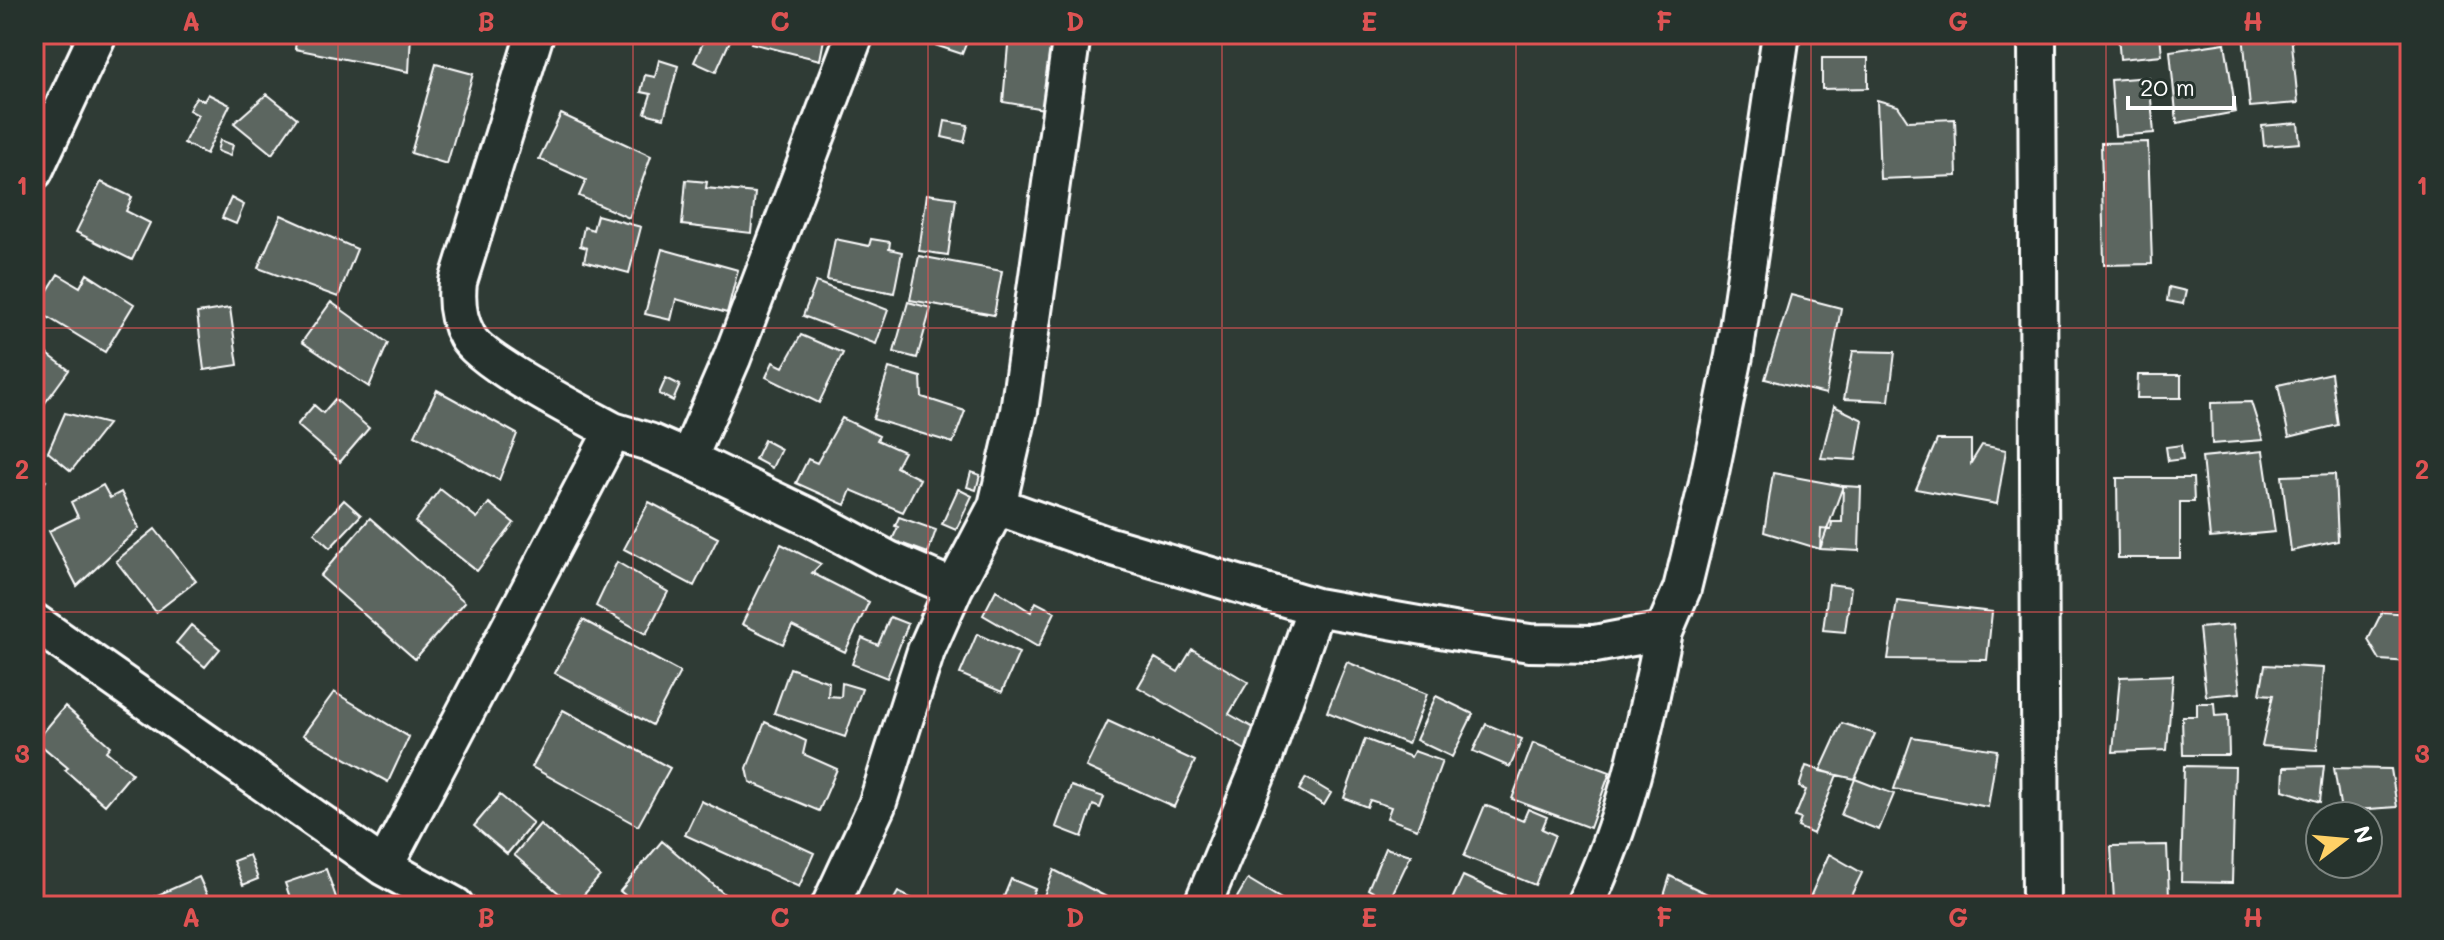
<svg xmlns="http://www.w3.org/2000/svg" width="2444" height="940" font-family="Mali,sans-serif">
<rect width="100%" height="100%" fill="#2f3b35"/>
<filter id="ink" filterUnits="userSpaceOnUse"><feTurbulence type="fractalNoise" baseFrequency=".0125" numOctaves="2"/><feDisplacementMap in="SourceGraphic" scale="16" xChannelSelector="R" yChannelSelector="G"/><feConvolveMatrix kernelMatrix="1 2 1 2 8 2 1 2 1" color-interpolation-filters="sRGB"/></filter>
<g filter="url(#ink)">
<!-- building -->
<path fill="#5b6661" stroke="#fff" stroke-width="2" d="M297,34H411L409,72L295,49Z
M707,34H733L716,72L694,62Z
M754,34H825L820,60L751,43Z
M912,34H970L962,54L911,37Z
M1009,34H1053L1050,110L1003,102Z
M1824,34H1862V40L1824,42Z
M2118,34H2160L2162,55L2120,59Z
M2243,34H2291L2298,103L2250,107Z
M2225,43L2236,112L2177,123L2170,51Z
M1822,58H1868V88L1822,89Z
M659,60L678,66L664,118L645,113L651,94L641,92L645,75L655,77Z
M436,64L473,74L447,164L411,153Z
M2149,77L2154,133L2115,136L2111,80Z
M208,94L230,105L206,154L184,143L198,115L189,110L196,97L204,101Z
M267,94L297,118L272,154L234,123Z
M1877,100L1898,106L1908,121L1955,119L1957,176L1880,179Z
M561,114L651,156L629,218L579,196L586,180L539,159Z
M945,121L968,125L964,142L942,137Z
M2298,123L2300,143L2264,146L2262,126Z
M220,140L233,145L230,156L217,151Z
M2148,142L2152,264L2104,265L2101,143Z
M686,180L707,182L706,188L755,193L751,233L682,225Z
M101,182L132,197L126,211L150,223L132,260L76,232Z
M927,194L956,198L948,255L919,251Z
M231,198L244,205L236,224L222,218Z
M281,215L357,249L338,297L258,268Z
M597,215L641,227L629,273L584,261L587,248L580,246L584,227L593,230Z
M835,239L869,246L871,239L890,242L889,249L902,252L894,293L827,280Z
M662,249L738,270L727,313L676,299L671,320L645,314Z
M919,256L1002,271L994,315L910,300Z
M58,274L80,287L87,274L134,304L105,352L36,310Z
M816,282L888,310L876,344L803,316Z
M2169,287L2186,291L2183,304L2167,301Z
M1791,295L1841,308L1826,394L1765,379Z
M331,302L388,343L369,387L302,342Z
M908,302L931,308L917,358L894,352Z
M230,308L238,365L204,370L197,313Z
M801,335L843,353L819,403L766,377L773,362L783,367Z
M34,344L69,370L34,418Z
M1853,351L1895,352L1889,401L1844,399Z
M889,368L921,377L922,397L965,411L953,443L873,419Z
M2331,373L2338,425L2289,437L2278,385Z
M2138,375H2181V398H2137Z
M666,378L680,385L673,401L659,394Z
M437,390L517,434L499,480L415,435Z
M335,399L369,428L340,462L297,425L314,405L323,413Z
M2251,402L2263,440L2212,444L2211,403Z
M1834,406L1863,420L1856,460L1821,458Z
M65,413L108,424L71,471L48,452Z
M842,418L879,436L877,440L904,452L896,467L920,479L903,512L851,490L845,505L796,483L808,459L817,463Z
M764,440L781,449L772,468L755,459Z
M1937,440H1971V463L1982,445L2006,450L1997,504L1916,489Z
M2181,445L2183,459L2168,461L2166,447Z
M2263,451L2275,532L2210,538L2202,457Z
M971,472L980,475L976,490L967,487Z
M34,473L46,481L34,497Z
M1773,473L1843,486L1820,549L1764,532Z
M2335,474L2338,541L2291,551L2282,476Z
M2117,478H2193L2194,502H2180V558H2118Z
M103,485L110,498L121,492L139,528L77,586L49,531L78,517L71,502Z
M1843,486L1861,487L1859,551L1820,549L1821,529L1831,530L1832,522H1842Z
M440,489L477,518L489,503L514,523L477,571L415,522Z
M958,489L972,496L956,530L942,524Z
M344,500L361,515L330,548L314,533Z
M649,502L718,538L694,586L624,549Z
M899,517L936,530L928,553L892,540L898,527L895,526Z
M370,518L465,602L415,659L320,576Z
M155,529L196,581L156,612L116,561Z
M781,544L821,564L812,573L869,602L845,652L792,626L783,644L742,624Z
M617,562L668,592L646,634L596,606Z
M1829,584L1851,587L1845,632L1823,630Z
M996,590L1031,612L1036,602L1055,612L1038,647L983,615Z
M1897,601L1992,612L1987,660L1888,659Z
M2382,612L2410,614V662L2380,660L2368,640Z
M890,617L908,624L887,678L852,664L862,638L878,645Z
M583,620L680,672L652,725L555,673Z
M191,625L220,649L205,667L176,643Z
M2233,625L2240,693L2206,696L2199,628Z
M977,634L1019,653L1002,692L960,674Z
M1192,649L1248,682L1229,714L1259,731L1247,751L1138,687L1155,658L1178,672Z
M1347,662L1427,694L1408,744L1327,712Z
M2265,665L2323,668L2317,750L2262,746L2273,695L2260,694Z
M790,668L829,682L828,696L841,697L842,683L862,689L845,737L774,713Z
M2173,675L2167,750L2113,752L2120,677Z
M334,692L409,737L388,782L303,735Z
M1436,696L1473,714L1452,757L1416,740Z
M2197,703H2214L2215,716L2228,715L2229,755H2183L2182,716H2197Z
M65,706L110,746L106,751L132,773L105,805L65,770L68,768L36,741Z
M563,710L670,768L638,826L532,767Z
M1108,721L1195,761L1174,807L1086,767Z
M765,722L806,741L803,754L837,769L819,811L750,782L747,768Z
M1842,723L1875,734L1855,779L1820,771Z
M1486,724L1522,739L1510,767L1473,751Z
M1912,737L1997,750L1988,807L1894,789Z
M1365,739L1411,757L1414,751L1442,761L1417,829L1387,818L1391,807L1370,800L1367,807L1344,798Z
M1533,743L1610,772L1590,828L1512,799Z
M1806,766L1837,775L1813,834L1798,827L1801,819L1795,817L1806,790L1799,787Z
M2184,766L2235,767L2232,883L2181,882Z
M2324,766L2320,802L2283,790L2284,767Z
M2334,768L2391,769L2397,807L2341,811Z
M1306,778L1331,793L1324,805L1299,790Z
M1855,779L1894,794L1879,830L1841,815Z
M1071,786L1104,797L1100,808L1093,805L1082,837L1056,827Z
M500,795L533,823L507,854L474,826Z
M701,801L814,853L799,887L685,835Z
M1485,805L1523,821L1528,809L1547,817L1542,829L1555,835L1535,885L1464,856Z
M540,824L600,876L574,906L514,855Z
M662,841L729,898L723,906H638L620,891Z
M2167,845L2169,897L2114,901L2111,846Z
M1385,848L1411,855L1389,901L1368,889Z
M1829,854L1862,873L1846,906H1806Z
M249,855L258,879L243,885L233,861Z
M326,869L339,906H293L285,883Z
M1054,870L1124,906H1040Z
M1463,876L1528,906H1449Z
M1670,876L1732,906H1661Z
M199,877L212,906H157L153,897Z
M1011,879L1035,889L1027,906H1000Z
M1248,879L1293,906H1232Z
M898,892L927,906H890Z"/>
<g fill="none" stroke-linecap="round" stroke-linejoin="round">
<defs>
<path id="minor" d="M535,34L458,282C456,300 458,320 467,336C479,361 584,415 613,431
M1072,34L1019,411L997,506L1106,545L1316,607L1475,635L1530,643L1595,644L1664,631L1682,589L1707,487L1734,356L1781,34
M2037,34L2041,906
M34,171L98,34
M688,459L811,518L889,560L954,588
M34,622L384,867L455,906
M384,867L613,431L649,442L688,459L732,358L855,34
M830,906L877,805L926,651L954,588L997,506
M1202,906L1264,757L1316,607
M1584,906C1627,819 1645,725 1664,631"/>
</defs>
<!-- minor casing -->
<use href="#minor" stroke="#fff" stroke-width="42"/>
<!-- minor -->
<use href="#minor" stroke="#26332d" stroke-width="36"/>
</g>
</g>
<!-- grid -->
<path fill="none" stroke="#de5353" stroke-width="2" stroke-opacity="0.55" d="M338,34V906M633,34V906M928,34V906M1222,34V906M1516,34V906M1811,34V906M2106,34V906M34,328H2410M34,612H2410"/>
<!-- margin -->
<rect width="2444" height="940" fill="none" stroke="#26332d" stroke-width="88"/>
<!-- north arrow -->
<g transform="translate(2344 840) rotate(74)"><circle r="38" fill="#26332d" stroke="#7d8581" stroke-width="2"/>
<path d="M0-6L14 30L0 20L-14 30Z" fill="#ffd166"/>
<text y="-12" font-size="22" font-weight="bold" text-anchor="middle" fill="#ffffff">N</text>
</g>
<!-- scale -->
<path d="M2128 96v12h106v-12" fill="none" stroke="#ffffff" stroke-width="4"/>
<text x="2140" y="96" font-size="24" fill="#ffffff" stroke="#26332d" stroke-width="6" paint-order="stroke">20 m</text>
<rect x="44" y="44" width="2356" height="852" fill="none" stroke="#de5353" stroke-width="3"/>
<g font-size="26" text-anchor="middle" font-weight="bold" fill="#de5353">
<text x="191" y="31">A</text>
<text x="486" y="31">B</text>
<text x="780" y="31">C</text>
<text x="1075" y="31">D</text>
<text x="1369" y="31">E</text>
<text x="1664" y="31">F</text>
<text x="1958" y="31">G</text>
<text x="2253" y="31">H</text>
<text x="22" y="195">1</text>
<text x="2422" y="195">1</text>
<text x="22" y="479">2</text>
<text x="2422" y="479">2</text>
<text x="22" y="763">3</text>
<text x="2422" y="763">3</text>
<text x="191" y="927">A</text>
<text x="486" y="927">B</text>
<text x="780" y="927">C</text>
<text x="1075" y="927">D</text>
<text x="1369" y="927">E</text>
<text x="1664" y="927">F</text>
<text x="1958" y="927">G</text>
<text x="2253" y="927">H</text>
</g>
</svg>
